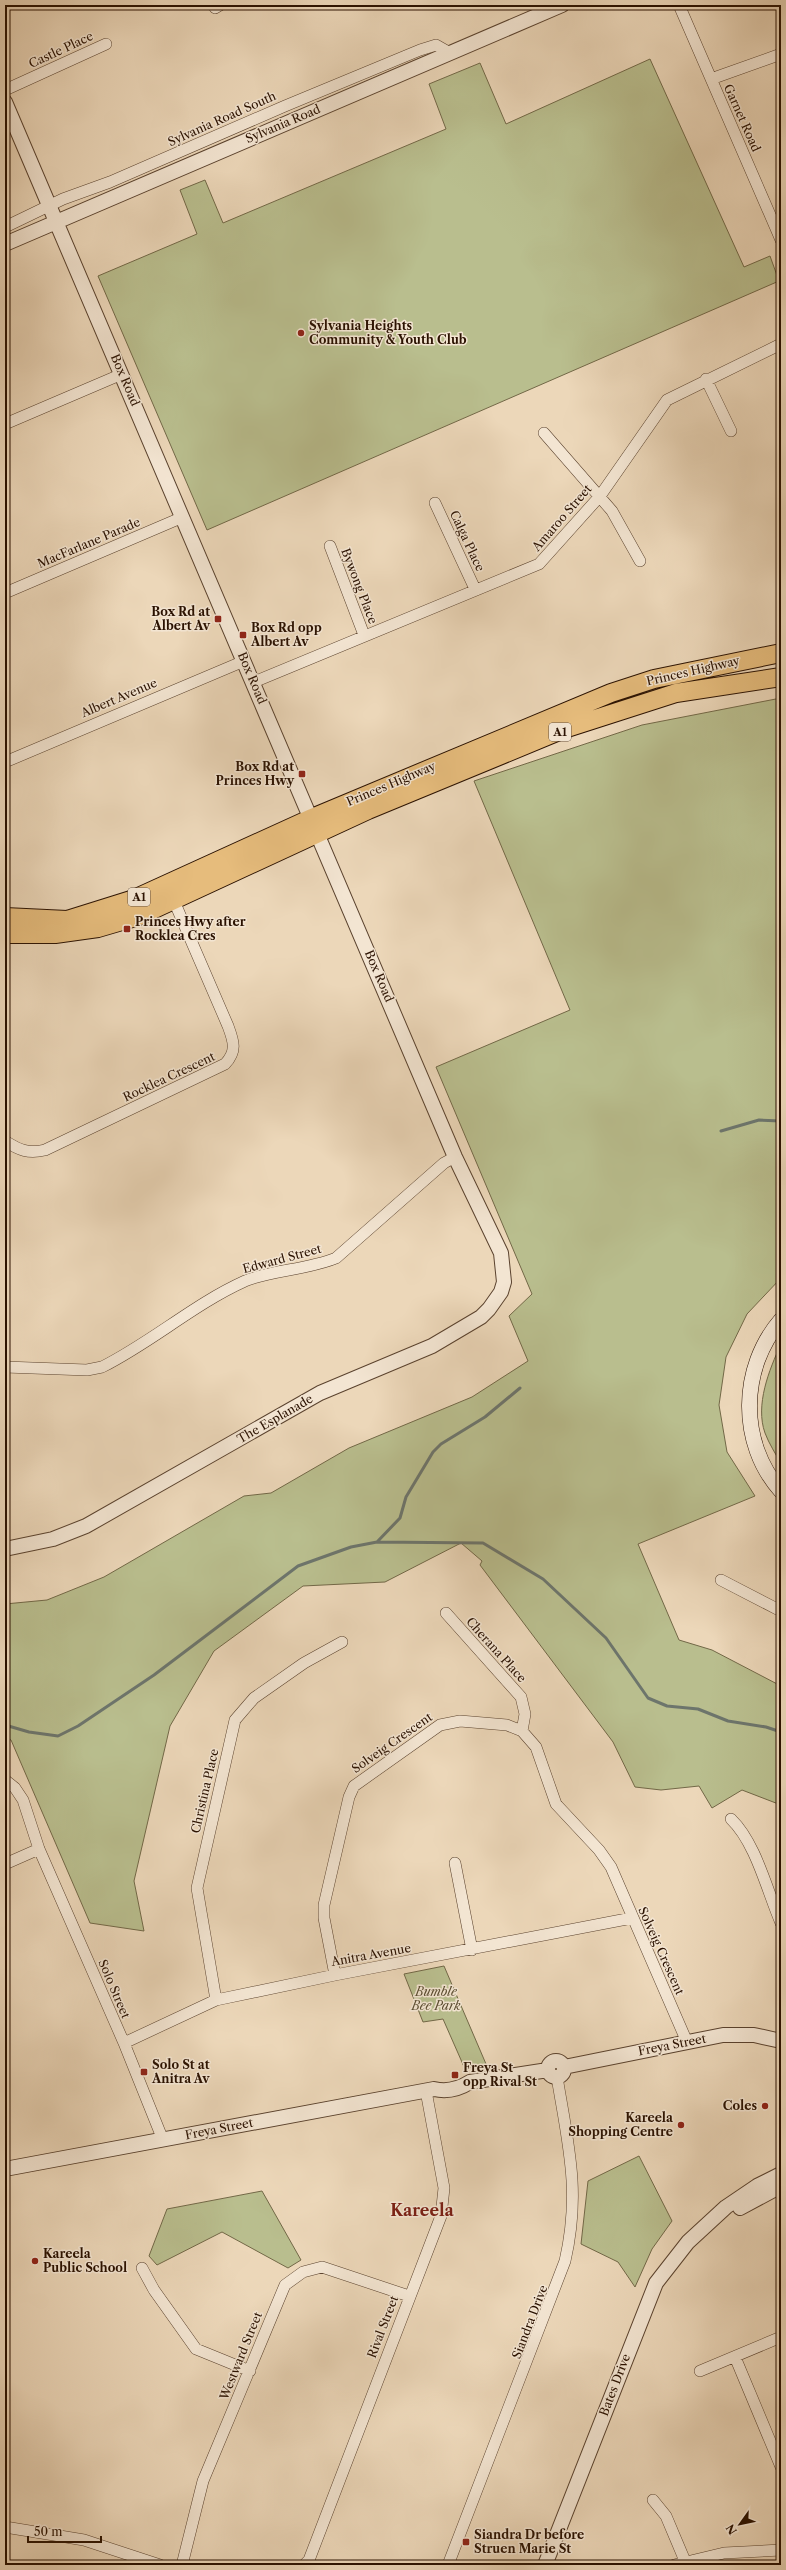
<svg xmlns="http://www.w3.org/2000/svg" width="786" height="2570" font-family="'Libre Caslon Text',serif">
<rect width="100%" height="100%" fill="#ecd7b9"/>
<filter id="stains"><feTurbulence type="fractalNoise" baseFrequency=".005" numOctaves="4"/><feColorMatrix values="0 0 0 0 .2 0 0 0 0 .09 0 0 0 0 .02 0 0 0 .5 -.17"/></filter>
<radialGradient id="worn" r=".72"><stop offset=".6" stop-color="#630" stop-opacity="0"/><stop offset="1" stop-color="#630" stop-opacity=".3"/></radialGradient>
<!-- green -->
<path fill="#b9be8e" stroke="#726847" d="M650,59L744,267L770,256L779,281L207,530L98,276L197,234L180,190L205,180L223,223L446,129L429,84L480,63L506,124Z
M781,698V1278L747,1314L726,1357L719,1405L727,1452L755,1496L638,1544L679,1640L712,1650L781,1686V1805L742,1790L712,1808L699,1786L661,1790L635,1787L613,1742L480,1565L482,1561L461,1543L385,1582L303,1586L214,1651L170,1726L134,1881L144,1931L90,1923L11,1740L5,1737V1604L47,1600L104,1577L244,1496L271,1493L349,1448L472,1397L528,1361L509,1316L532,1294L436,1067L570,1010L474,781L642,725Z
M781,1344V1464C776,1454 769,1444 765,1433C755,1405 769,1370 781,1344Z
M444,1966L486,2064L465,2069L443,2019L423,2022L404,1974Z
M639,2156L672,2221L652,2249L635,2287L618,2262L581,2244L588,2181Z
M262,2191L301,2260L288,2268L222,2232L157,2265L149,2256L167,2209Z"/>
<g fill="none" stroke-linecap="round" stroke-linejoin="round">
<!-- stream -->
<path stroke="#6d756c" stroke-width="3" d="M721,1131L759,1120L781,1121
M377,1542L400,1518L406,1497L433,1452L441,1444L485,1417L520,1388
M5,1725L29,1732L58,1736L78,1726L154,1675L298,1566L351,1547L377,1542L483,1543L543,1579L606,1638L648,1698L667,1706L698,1709L728,1721L766,1727L781,1732"/>
<defs>
<path id="minor" d="M679,5L781,240
M215,8L220,5
M711,79L781,54
M5,90L106,44
M5,227L63,199L110,182L285,106L420,50L436,45L450,53
M706,379L731,431
M5,424L122,374
M544,433L612,511L640,561
M435,503L475,589
M330,546L364,635
M5,593L183,517
M254,682L539,564L600,496L667,400L781,344
M5,762L244,661
M5,1141C19,1150 28,1154 45,1150L225,1064C237,1051 234,1042 228,1026L174,901
M5,1367L87,1370L102,1367C152,1342 194,1304 245,1281C271,1270 307,1270 336,1258L444,1163L455,1157
M721,1580L781,1611
M446,1613L521,1697L525,1714L522,1731
M5,1780L15,1788L23,1800L39,1849L124,2043L163,2140
M731,1819C756,1843 767,1891 781,1923
M455,1863L472,1950
M5,1864L39,1849
M335,1975L324,1918V1905L349,1797L354,1786L440,1725L460,1721L507,1725L522,1731L536,1747L556,1804L599,1850L611,1867L687,2042
M216,2000L197,1888L235,1720L254,1698L304,1663L342,1642
M124,2043L216,2000L335,1975L632,1918
M142,2268L154,2290L196,2349L250,2371
M735,2357L781,2467
M700,2371L781,2337
M653,2500L666,2516L685,2561
M5,2527L84,2540L160,2565
M182,2565L203,2481L285,2285L303,2272L322,2267L409,2296
M304,2565L309,2560L441,2216L444,2188L426,2091
M448,2565L565,2261C581,2192 568,2144 557,2077
M674,2565L724,2553L781,2550"/>
<path id="tertiary" d="M5,102L455,1157L501,1253L504,1282L501,1292L489,1309L481,1317L432,1346L320,1393L86,1526L53,1539L5,1549
M5,244L562,5
M548 2069a8 8 0 1 1 16 0a8 8 0 1 1-16 0Z
M564,2067L723,2035H754L781,2041
M5,2169L434,2089C447,2092 459,2089 470,2082L548,2070
M740,2208L781,2186
M545,2565L656,2283L688,2242L726,2207L757,2186L781,2174"/>
<path id="secondary" d="M781,1320C740,1367 738,1443 781,1491"/>
<path id="trunk" d="M5,917L67,920L134,899L312,818L611,693L654,679L781,653
M5,934H55L98,928L139,916L368,810L564,729L676,693L781,677"/>
</defs>
<!-- minor casing -->
<use href="#minor" stroke="#5a422e" stroke-width="12"/>
<!-- tertiary casing -->
<use href="#tertiary" stroke="#5a422e" stroke-width="16"/>
<!-- secondary casing -->
<use href="#secondary" stroke="#2a1100" stroke-width="16"/>
<!-- trunk casing -->
<use href="#trunk" stroke="#2a1100" stroke-width="20"/>
<!-- minor -->
<use href="#minor" stroke="#f3e5d2" stroke-width="11"/>
<!-- tertiary -->
<use href="#tertiary" stroke="#f3e5d2" stroke-width="14"/>
<!-- secondary -->
<use href="#secondary" stroke="#f3e5d2" stroke-width="15"/>
<!-- trunk -->
<use href="#trunk" stroke="#e6bc7c" stroke-width="18"/>
</g>
<!-- markers -->
<g fill="#8f2418" stroke="#f3e5d2" stroke-width="1.5">
<circle cx="301" cy="333" r="4"/>
<rect x="214" y="615" width="8" height="8" rx="2"/>
<rect x="239" y="631" width="8" height="8" rx="2"/>
<rect x="298" y="770" width="8" height="8" rx="2"/>
<rect x="123" y="925" width="8" height="8" rx="2"/>
<rect x="140" y="2068" width="8" height="8" rx="2"/>
<rect x="451" y="2071" width="8" height="8" rx="2"/>
<circle cx="765" cy="2106" r="4"/>
<circle cx="681" cy="2125" r="4"/>
<circle cx="35" cy="2261" r="4"/>
<rect x="462" y="2538" width="8" height="8" rx="2"/>
</g>
<g text-anchor="middle" stroke-width="3" stroke-linejoin="round" paint-order="stroke">
<!-- shield labels -->
<g fill="#f3e5d2" stroke="#66513f" stroke-width="1">
<rect x="549" y="723" width="22" height="18" rx="3"/>
<rect x="128" y="888" width="22" height="18" rx="3"/>
</g>
<g font-size="11" font-weight="bold" fill="#2a1100">
<text x="560" y="736">A1</text>
<text x="139" y="901">A1</text>
</g>
<!-- street labels -->
<g font-size="12" fill="#2a1100" stroke="#f3e5d2">
<text transform="translate(61 50) rotate(-25)" y="4">Castle Place</text>
<text transform="translate(742 118) rotate(66)" y="4">Garnet Road</text>
<text transform="translate(222 119) rotate(-24)" y="4">Sylvania Road South</text>
<text transform="translate(283 124) rotate(-23)" y="4">Sylvania Road</text>
<text transform="translate(125 380) rotate(67)" y="4">Box Road</text>
<text transform="translate(562 518) rotate(-49)" y="4">Amaroo Street</text>
<text transform="translate(467 541) rotate(65)" y="4">Calga Place</text>
<text transform="translate(89 543) rotate(-23)" y="4">MacFarlane Parade</text>
<text transform="translate(359 586) rotate(69)" y="4">Bywong Place</text>
<text transform="translate(693 671) rotate(-13)" y="4">Princes Highway</text>
<text transform="translate(252 678) rotate(67)" y="4">Box Road</text>
<text transform="translate(119 698) rotate(-23)" y="4">Albert Avenue</text>
<text transform="translate(391 784) rotate(-23)" y="4">Princes Highway</text>
<text transform="translate(379 976) rotate(67)" y="4">Box Road</text>
<text transform="translate(169 1077) rotate(-25)" y="4">Rocklea Crescent</text>
<text transform="translate(282 1259) rotate(-15)" y="4">Edward Street</text>
<text transform="translate(275 1419) rotate(-30)" y="4">The Esplanade</text>
<text transform="translate(496 1650) rotate(48)" y="4">Cherana Place</text>
<text transform="translate(392 1743) rotate(-35)" y="4">Solveig Crescent</text>
<text transform="translate(205 1791) rotate(-77)" y="4">Christina Place</text>
<text transform="translate(661 1951) rotate(66)" y="4">Solveig Crescent</text>
<text transform="translate(371 1955) rotate(-10)" y="4">Anitra Avenue</text>
<text transform="translate(114 1989) rotate(67)" y="4">Solo Street</text>
<text transform="translate(672 2045) rotate(-11)" y="4">Freya Street</text>
<text transform="translate(219 2129) rotate(-11)" y="4">Freya Street</text>
<text transform="translate(530 2322) rotate(-69)" y="4">Siandra Drive</text>
<text transform="translate(383 2327) rotate(-69)" y="4">Rival Street</text>
<text transform="translate(241 2356) rotate(-68)" y="4">Westward Street</text>
<text transform="translate(615 2385) rotate(-69)" y="4">Bates Drive</text>
</g>
<!-- poi labels -->
<g font-size="12" font-weight="bold" fill="#2a1100" stroke="#f3e5d2" text-anchor="start">
<text x="309" y="330">Sylvania Heights<tspan x="309" dy="14">Community &amp; Youth Club</tspan></text>
<text x="210" y="616" text-anchor="end">Box Rd at<tspan x="210" dy="14">Albert Av</tspan></text>
<text x="251" y="632">Box Rd opp<tspan x="251" dy="14">Albert Av</tspan></text>
<text x="294" y="771" text-anchor="end">Box Rd at<tspan x="294" dy="14">Princes Hwy</tspan></text>
<text x="135" y="926">Princes Hwy after<tspan x="135" dy="14">Rocklea Cres</tspan></text>
<text x="152" y="2069">Solo St at<tspan x="152" dy="14">Anitra Av</tspan></text>
<text x="463" y="2072">Freya St<tspan x="463" dy="14">opp Rival St</tspan></text>
<text x="757" y="2110" text-anchor="end">Coles</text>
<text x="673" y="2122" text-anchor="end">Kareela<tspan x="673" dy="14">Shopping Centre</tspan></text>
<text x="43" y="2258">Kareela<tspan x="43" dy="14">Public School</tspan></text>
<text x="474" y="2539">Siandra Dr before<tspan x="474" dy="14">Struen Marie St</tspan></text>
</g>
<!-- park labels -->
<g font-size="12" font-style="italic" fill="#5c4e32" stroke="#f3e5d2">
<text x="436" y="1996">Bumble<tspan x="436" dy="14">Bee Park</tspan></text>
</g>
<!-- district labels -->
<g font-size="16" font-weight="bold" fill="#7a1f14" stroke="#f3e5d2">
<text x="422" y="2216">Kareela</text>
</g>
</g>
<!-- margin -->
<rect width="786" height="2570" fill="none" stroke="#ecd7b9" stroke-width="20"/>
<rect x="6" y="6" width="774" height="2558" fill="none" stroke="#2a1100" stroke-width="2"/>
<rect x="10" y="10" width="766" height="2550" fill="none" stroke="#2a1100"/>
<!-- north arrow -->
<g transform="translate(740 2524) rotate(237)" stroke="#f3e5d2" stroke-width="3" paint-order="stroke">
<path d="M0-3L7 15L0 10L-7 15Z" fill="#2a1100"/>
<text y="-6" font-size="11" font-weight="bold" text-anchor="middle" fill="#2a1100">N</text>
</g>
<!-- scale -->
<path d="M28 2536v6h73v-6" fill="none" stroke="#2a1100" stroke-width="2"/>
<text x="34" y="2536" font-size="12" fill="#2a1100" stroke="#f3e5d2" stroke-width="3" paint-order="stroke">50 m</text>
<rect width="100%" height="100%" filter="url(#stains)"/>
<rect width="100%" height="100%" fill="url(#worn)"/>
</svg>
